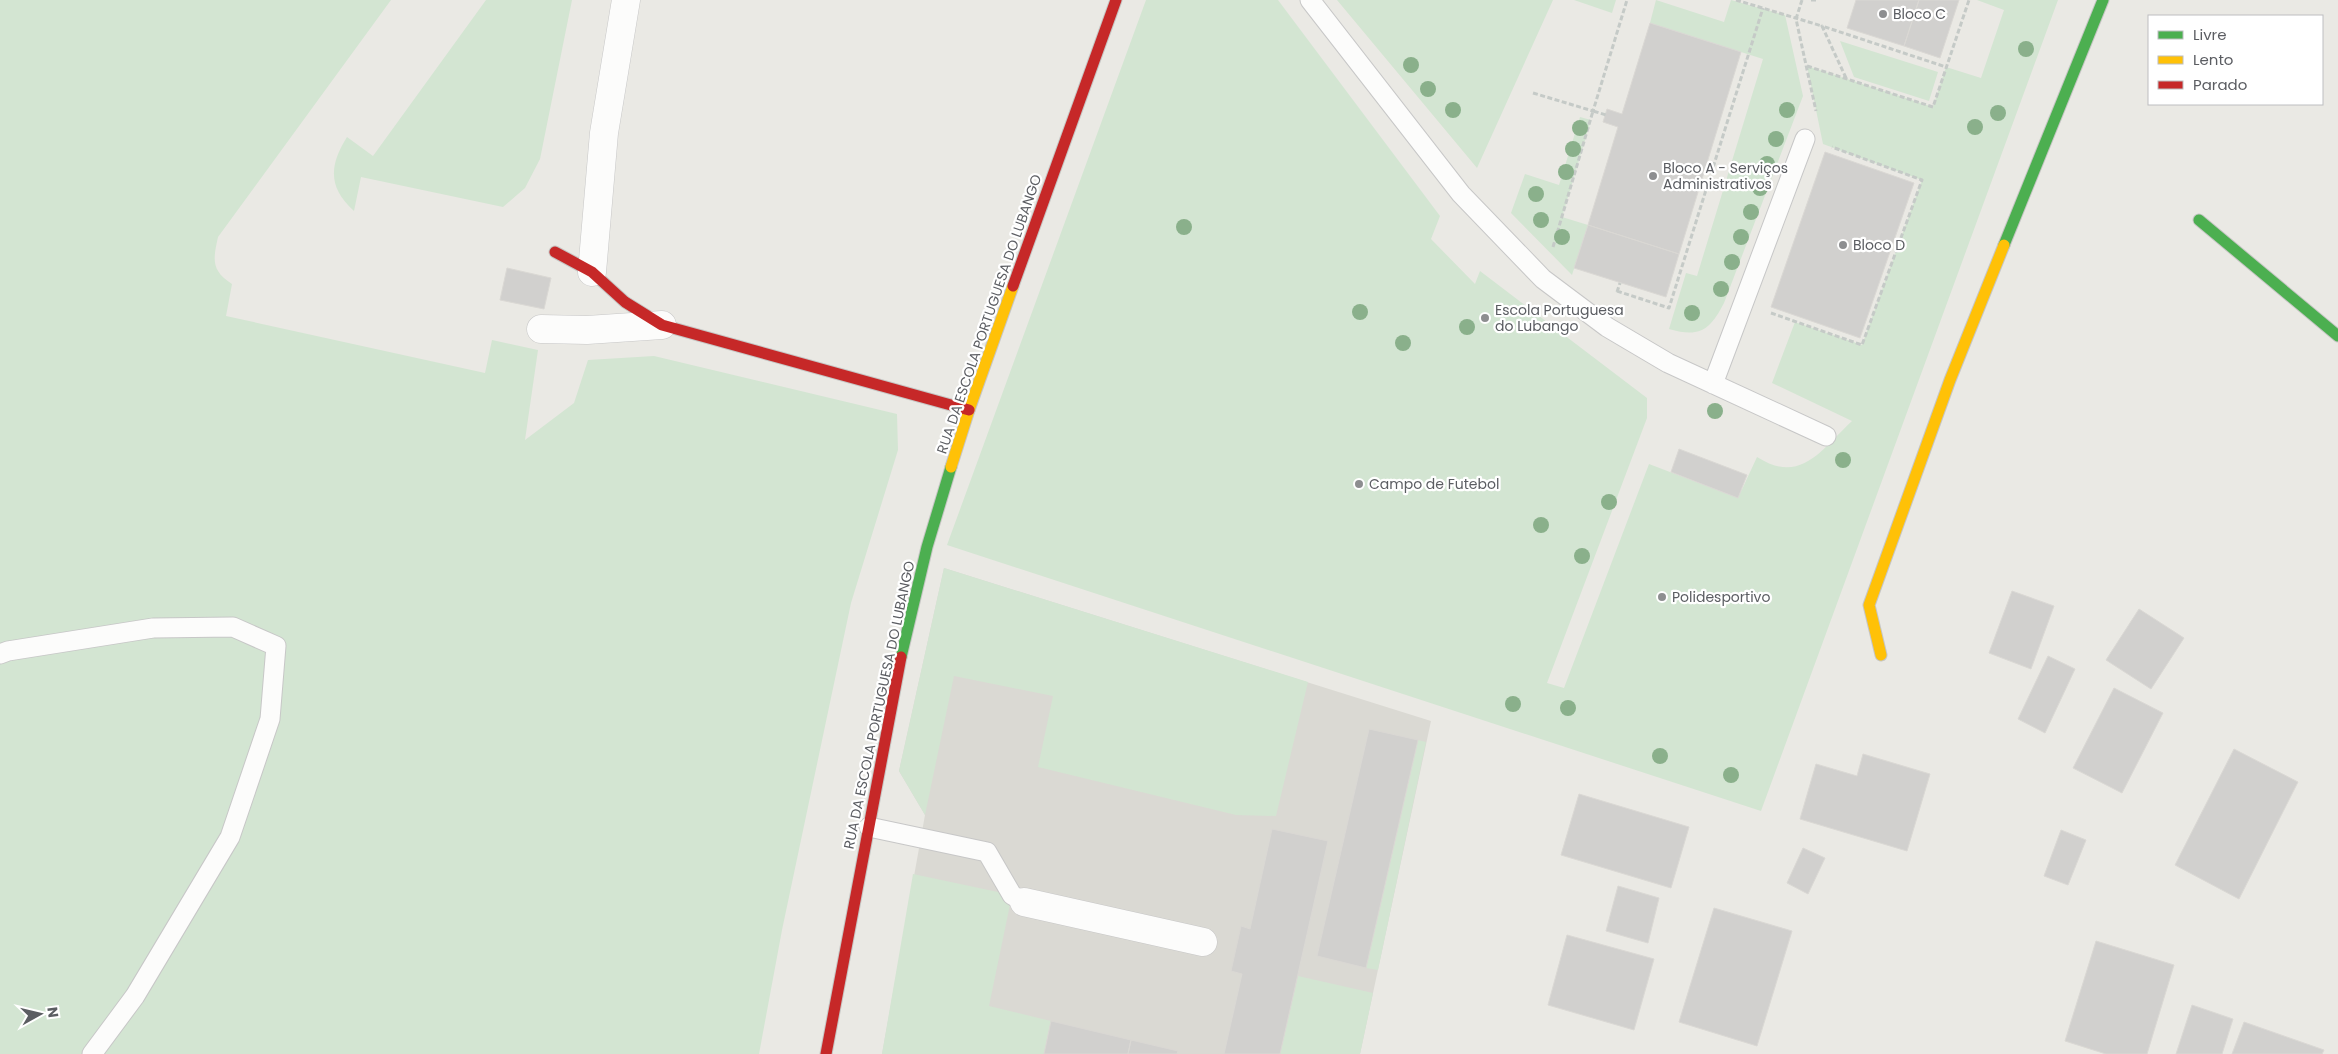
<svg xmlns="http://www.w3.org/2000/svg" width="2338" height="1054" font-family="Poppins,sans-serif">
<rect width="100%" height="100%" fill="#eae9e4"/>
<!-- education -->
<path fill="#dad9d3" d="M944,568L1431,721L1360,1054H882L925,815L899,771Z"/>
<!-- green -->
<path fill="#d3e5d2" d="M0,0H391L218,237C213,260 211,270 232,284L226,316L485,373L492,340L538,350L525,440L574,403L588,360L654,356L897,414L898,450L851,603L782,930L759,1054H0Z
M486,0H572L540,159L525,188L503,207L361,177L354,211C328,187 329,166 347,137L373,156Z
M1146,0H1278L1440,216L1431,239L1475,284L1480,271L1647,398V418L1547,683L1564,688L1649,464L1738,498L1757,457C1801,485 1821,450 1852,421L1772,383L1795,322L1862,345L1922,180L1823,144L1807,66L1933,107L1946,67L1981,78L2004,10L1977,0H2058L1761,811L947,545Z
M1337,0H1553L1477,168Z
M1574,0H1616L1612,13Z
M1656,0L1724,22L1731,0L1785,15L1803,96L1724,303C1710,330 1700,338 1669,329L1686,273L1697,276L1763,59L1650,23Z
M1840,41L1938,72L1929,101L1854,77Z
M1580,117L1591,120L1562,217L1588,225L1572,275L1511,213L1525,174L1559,185Z
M944,568L1308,682L1276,816L1236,815L1038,767L1053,696L954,676L925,815L899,771Z
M1418,740L1426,742L1378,970L1366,968Z
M913,874L1012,895L989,1006L1051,1021L1044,1054H882Z
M1298,976L1373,993L1360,1054H1280Z"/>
<!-- building -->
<path fill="#d1d0ce" stroke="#dad8d4" d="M1856,0H1919L1904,46L1847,28Z
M1919,0H1959L1940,58L1904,46Z
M1650,23L1741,52L1679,254L1588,225L1618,127L1603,122L1607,109L1622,114Z
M1825,152L1914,183L1860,338L1771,307Z
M1588,225L1679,254L1666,297L1574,268Z
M507,268L551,278L544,309L500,300Z
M1679,449L1747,475L1738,498L1671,472Z
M2012,591L2054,606L2031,669L1989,653Z
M2139,609L2184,638L2151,689L2106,660Z
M2048,656L2075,669L2045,733L2018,719Z
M2114,688L2163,713L2122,793L2073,768Z
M1369,729L1418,740L1366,968L1317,956Z
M2234,749L2298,782L2239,899L2175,865Z
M1863,754L1930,774L1907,851L1800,819L1816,764L1857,776Z
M1579,794L1689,827L1671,888L1561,855Z
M1272,829L1328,841L1280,1054H1224L1242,974L1231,971L1241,926L1250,929Z
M2061,830L2086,840L2068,885L2044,876Z
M1803,848L1825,858L1808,894L1787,883Z
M1618,886L1659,898L1648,943L1606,931Z
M1714,908L1792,931L1757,1046L1679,1022Z
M1567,935L1654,959L1634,1030L1548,1005Z
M2096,941L2174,965L2147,1054H2106L2065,1041Z
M2192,1005L2233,1019L2222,1054H2176Z
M1051,1021L1131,1040L1128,1054H1044Z
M2244,1022L2324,1050L2322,1054H2232Z
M1131,1040L1178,1051L1177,1054H1128Z"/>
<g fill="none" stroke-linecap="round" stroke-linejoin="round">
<defs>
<path id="lane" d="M1310,0L1461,194L1543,279L1607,327L1668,363L1826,436
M1713,384L1805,139
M0,654L8,651L153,628L233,627L276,646L270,719L230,837L135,996L92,1054
M869,827L987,852L1012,895L1024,902"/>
<path id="street" d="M592,272L604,133L626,0
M541,329L587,330L662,325
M1024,902L1203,942"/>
<path id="fast" d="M2199,220L2338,336
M2004,245L2103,0
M901,657L927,547L951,467"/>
<path id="slow" d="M951,467L969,410L1013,286
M1881,655L1869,605L1950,380L2004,245"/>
<path id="jam" d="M555,252L592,272L625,302L662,325L969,410
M1013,286L1116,0
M826,1054L901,657"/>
</defs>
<!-- lane casing -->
<use href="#lane" stroke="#c7c7c7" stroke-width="21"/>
<!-- street casing -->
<use href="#street" stroke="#c7c7c7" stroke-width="29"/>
<!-- fast casing -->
<use href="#fast" stroke="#c6c6c4" stroke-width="13"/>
<!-- slow casing -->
<use href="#slow" stroke="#c6c6c4" stroke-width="13"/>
<!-- jam casing -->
<use href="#jam" stroke="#c6c6c4" stroke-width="13"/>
<!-- path -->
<path stroke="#c5cac7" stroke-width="3" stroke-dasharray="5 2.5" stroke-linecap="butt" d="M1736,0L1822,26
M1802,0L1796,19L1816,111
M1811,0H1816
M1807,66L1933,107L1969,0
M1846,78L1822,26L1946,67
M1533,93L1593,111L1627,0
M1553,247L1593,111L1606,115
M1617,291L1669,308L1763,8
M1617,292L1620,283
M1771,313L1862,345L1922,180L1832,147"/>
<!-- lane -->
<use href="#lane" stroke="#fcfcfb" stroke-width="19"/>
<!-- street -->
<use href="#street" stroke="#fcfcfb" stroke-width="28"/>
<!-- fast -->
<use href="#fast" stroke="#4caf50" stroke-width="11"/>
<!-- slow -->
<use href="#slow" stroke="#ffc107" stroke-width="11"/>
<!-- jam -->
<use href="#jam" stroke="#c62828" stroke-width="11"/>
</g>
<!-- trees -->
<g fill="#8ab08b">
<circle cx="2026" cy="49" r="8"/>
<circle cx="1411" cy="65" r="8"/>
<circle cx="1428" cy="89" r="8"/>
<circle cx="1453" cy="110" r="8"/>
<circle cx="1787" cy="110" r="8"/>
<circle cx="1998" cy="113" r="8"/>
<circle cx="1975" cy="127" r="8"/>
<circle cx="1580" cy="128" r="8"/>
<circle cx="1776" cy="139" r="8"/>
<circle cx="1573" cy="149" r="8"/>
<circle cx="1767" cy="164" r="8"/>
<circle cx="1566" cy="172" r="8"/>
<circle cx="1760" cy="188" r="8"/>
<circle cx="1536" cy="194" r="8"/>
<circle cx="1751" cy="212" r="8"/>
<circle cx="1541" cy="220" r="8"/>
<circle cx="1184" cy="227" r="8"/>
<circle cx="1562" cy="237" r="8"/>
<circle cx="1741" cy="237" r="8"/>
<circle cx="1732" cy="262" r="8"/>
<circle cx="1721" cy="289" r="8"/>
<circle cx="1360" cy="312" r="8"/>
<circle cx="1692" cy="313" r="8"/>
<circle cx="1467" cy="327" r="8"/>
<circle cx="1403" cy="343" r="8"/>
<circle cx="1715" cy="411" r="8"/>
<circle cx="1843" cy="460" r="8"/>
<circle cx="1609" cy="502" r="8"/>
<circle cx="1541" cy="525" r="8"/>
<circle cx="1582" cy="556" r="8"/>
<circle cx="1513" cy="704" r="8"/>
<circle cx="1568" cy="708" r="8"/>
<circle cx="1660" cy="756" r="8"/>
<circle cx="1731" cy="775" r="8"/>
</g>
<!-- markers -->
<g fill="#8d8e90" stroke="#fff" stroke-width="2">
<circle cx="1883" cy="14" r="5"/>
<circle cx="1653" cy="176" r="5"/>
<circle cx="1843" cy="245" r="5"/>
<circle cx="1485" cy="318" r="5"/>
<circle cx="1359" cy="484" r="5"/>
<circle cx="1662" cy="597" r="5"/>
</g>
<g text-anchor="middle" stroke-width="4.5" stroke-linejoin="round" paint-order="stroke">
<!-- poi labels -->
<g font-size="14" fill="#5b5d62" stroke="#fff" text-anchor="start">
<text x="1893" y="19">Bloco C</text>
<text x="1663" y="173">Bloco A - Serviços<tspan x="1663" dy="16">Administrativos</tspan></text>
<text x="1853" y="250">Bloco D</text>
<text x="1495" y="315">Escola Portuguesa<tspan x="1495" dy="16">do Lubango</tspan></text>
<text x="1369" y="489">Campo de Futebol</text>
<text x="1672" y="602">Polidesportivo</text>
</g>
<!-- street labels -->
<g font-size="14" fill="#5b5d62" stroke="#fff">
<text transform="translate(989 314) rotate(-71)" y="5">RUA DA ESCOLA PORTUGUESA DO LUBANGO</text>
<text transform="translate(879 705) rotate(-78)" y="5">RUA DA ESCOLA PORTUGUESA DO LUBANGO</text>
</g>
</g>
<!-- legend -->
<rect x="2148" y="15" width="175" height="90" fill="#ffffff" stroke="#bdbec0"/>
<rect x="2158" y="31" width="25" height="8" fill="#4caf50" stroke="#bdbec0"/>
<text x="2193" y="40" font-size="15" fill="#5b5d62">Livre</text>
<rect x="2158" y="56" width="25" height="8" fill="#ffc107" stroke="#bdbec0"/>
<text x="2193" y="65" font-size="15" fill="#5b5d62">Lento</text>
<rect x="2158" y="81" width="25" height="8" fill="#c62828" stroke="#bdbec0"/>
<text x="2193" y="90" font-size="15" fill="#5b5d62">Parado</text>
<!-- north arrow -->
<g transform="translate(40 1014) rotate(82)" stroke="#ffffff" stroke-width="4" paint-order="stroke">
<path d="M0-4L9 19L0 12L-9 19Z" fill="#5b5d62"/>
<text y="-8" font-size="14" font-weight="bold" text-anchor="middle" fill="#5b5d62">N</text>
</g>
</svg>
